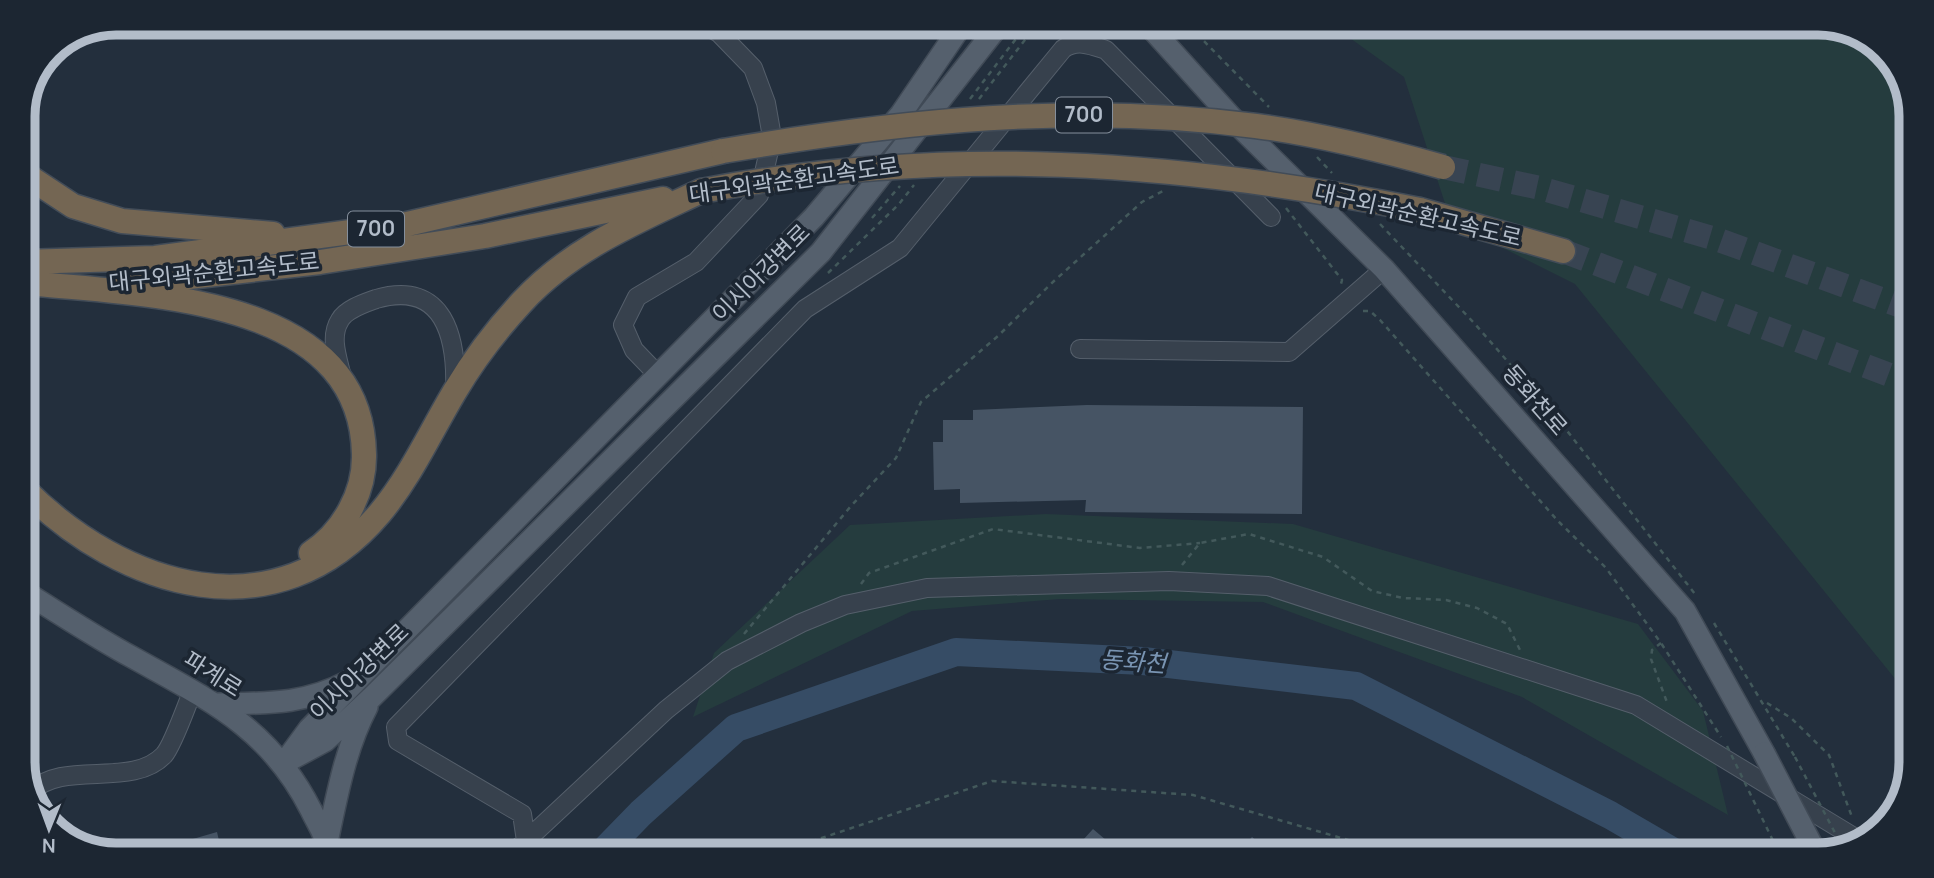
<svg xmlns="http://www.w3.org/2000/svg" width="1934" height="878" font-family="Manrope,'Noto Sans KR',sans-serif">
<rect width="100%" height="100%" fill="#232f3d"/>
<!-- green -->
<path fill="#253c3e" d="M1336,28L1854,30L1895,64L1911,110L1905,691L1575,284L1451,222L1404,77Z
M1046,514L1293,524L1638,624L1703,711L1728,815L1522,697L1263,602L1060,599L912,611L693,717L714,653L850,525Z"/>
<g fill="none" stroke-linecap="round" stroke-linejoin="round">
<!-- river -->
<path stroke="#364c65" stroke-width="28" d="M605,850L641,813L736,728L956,652L1143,661L1356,686L1610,815L1679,855"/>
</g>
<!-- building -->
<path fill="#465464" d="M1087,405L1303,407L1302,514L1085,512L1086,500L960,503V489L934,490L933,442H943V420H973V410Z
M1093,829L1120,852H1072Z
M217,832L221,849L173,848L172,845Z
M1252,837L1271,853H1238Z"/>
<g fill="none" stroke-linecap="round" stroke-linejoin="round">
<!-- highway-tunnel -->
<path stroke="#384452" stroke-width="24" stroke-dasharray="24 12" stroke-linecap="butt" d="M1443,167L1540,188L1716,239L1909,309
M1563,251L1908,382"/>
<defs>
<path id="minor" d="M1080,349L1289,352L1384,269
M659,376L634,350L623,325L637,297L696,262L759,195L772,137L766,103L753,68L719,33L705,25
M342,377C338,359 329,337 340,320C346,309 365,303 376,299C445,279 457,339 455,391
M31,792C63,759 132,789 164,755C173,745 187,704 193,690
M526,841L522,814L398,741L396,727L805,309L900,248L1063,49C1077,39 1091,45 1106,50L1271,217
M516,850L666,710L727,661L801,623L845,605L927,588L1169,581L1268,586L1636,705L1862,842"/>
<path id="major" d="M1150,27L1243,130L1384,269L1685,611L1764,753
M23,591C59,613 95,637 132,657C209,700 269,727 311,810C317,823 326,835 328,849
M215,704C265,703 304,705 349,681
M287,759L309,729L814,217L901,114L961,26
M284,763L325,741L371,698L821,252L998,26
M327,842C337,796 345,749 367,707"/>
<path id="highway" d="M23,173L73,206L122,221L273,234
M1420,210L1563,251
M23,262L155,258L403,225L723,151
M136,283L320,262L485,236L663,199
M38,284C150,295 361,298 364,454C365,493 343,532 311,553
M23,488C123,589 276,636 380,513C411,476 431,431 455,391C474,359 497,329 522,302C572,248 636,222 701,191"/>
</defs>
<!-- minor casing -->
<use href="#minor" stroke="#555f6b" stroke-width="20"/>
<!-- major casing -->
<use href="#major" stroke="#404a56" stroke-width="24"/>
<!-- highway casing -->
<use href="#highway" stroke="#424c58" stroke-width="27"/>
<!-- path -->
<path stroke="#43595b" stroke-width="2.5" stroke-dasharray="5 5" stroke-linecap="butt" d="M1124,27L1134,37
M1190,27L1269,107
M970,99L1025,27
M979,99L1035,27
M1317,157L1332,173
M1286,208L1342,280L1341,284
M872,218L900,186
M1380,224L1475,324L1557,418L1695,594
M828,273L899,204L914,185
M1363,311H1370L1380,320L1558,521L1606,568L1661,643L1721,737
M1182,565L1200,543L1249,534L1323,557L1372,591L1403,598L1446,600L1477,608L1507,624L1520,650
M861,584L869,573L993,529L1140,548L1200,543
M1714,623L1795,757
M744,634L851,506L896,458L921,402L998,336L1054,281L1142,202L1163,191
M1661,643L1652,650L1651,659L1668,705
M1767,703L1791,718L1829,755L1852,817
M783,851L992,781L1193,795L1393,853"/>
<!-- minor -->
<use href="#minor" stroke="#37414d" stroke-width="18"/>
<!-- major -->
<use href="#major" stroke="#55606d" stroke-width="21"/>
<!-- highway -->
<use href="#highway" stroke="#746653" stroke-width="24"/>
<defs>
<path id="major-bridge" d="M1764,753L1817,855"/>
<path id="highway-bridge" d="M723,151C900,121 1077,102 1256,126C1319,134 1382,150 1443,167
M701,191C946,145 1177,161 1420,210"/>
</defs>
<!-- major-bridge casing -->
<use href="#major-bridge" stroke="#404a56" stroke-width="24" stroke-linecap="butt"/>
<!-- highway-bridge casing -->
<use href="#highway-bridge" stroke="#424c58" stroke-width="27" stroke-linecap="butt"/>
<!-- path-bridge -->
<path stroke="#43595b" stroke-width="2.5" stroke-dasharray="5 5" stroke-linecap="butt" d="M1727,746L1780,855
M1795,757L1843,848"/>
<!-- major-bridge -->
<use href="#major-bridge" stroke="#55606d" stroke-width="21"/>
<!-- highway-bridge -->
<use href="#highway-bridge" stroke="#746653" stroke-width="24"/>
</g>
<g text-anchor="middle" stroke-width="7" stroke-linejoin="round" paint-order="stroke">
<!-- shield labels -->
<g fill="#1c2632" stroke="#858f9c" stroke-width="2">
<rect x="1056" y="97.5" width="56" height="35" rx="5"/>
<rect x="348" y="211.5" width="56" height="35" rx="5"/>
</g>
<g font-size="21" font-weight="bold" fill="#b2bcc9">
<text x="1084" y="122">700</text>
<text x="376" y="236">700</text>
</g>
<!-- street labels -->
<g font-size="23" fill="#b2bcc9" stroke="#1c2632">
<text transform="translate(794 180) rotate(-8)" y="8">대구외곽순환고속도로</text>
<text transform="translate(1418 215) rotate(13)" y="8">대구외곽순환고속도로</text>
<text transform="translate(214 272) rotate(-6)" y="8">대구외곽순환고속도로</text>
<text transform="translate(761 273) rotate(-45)" y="8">이시아강변로</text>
<text transform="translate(1535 400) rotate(49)" y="8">동화천로</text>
<text transform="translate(359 672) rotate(-44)" y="8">이시아강변로</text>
<text transform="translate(213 674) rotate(32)" y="8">파계로</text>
</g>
<!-- water labels -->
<g font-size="24" font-style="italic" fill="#7994b2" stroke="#1c2632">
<text transform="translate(1133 662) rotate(4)" y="8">동화천</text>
</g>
</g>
<!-- crop -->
<path d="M0 0H1934V878H0ZM116 35H1818A81 81 0 0 1 1899 116V762A81 81 0 0 1 1818 843H116A81 81 0 0 1 35 762V116A81 81 0 0 1 116 35Z" fill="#1c2632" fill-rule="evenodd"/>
<path fill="none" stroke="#b2bcc9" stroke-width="9" d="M116 35H1818A81 81 0 0 1 1899 116V762A81 81 0 0 1 1818 843H116A81 81 0 0 1 35 762V116A81 81 0 0 1 116 35Z"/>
<!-- north arrow -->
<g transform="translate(49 829) rotate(181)" stroke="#1c2632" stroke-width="5" paint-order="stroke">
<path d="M0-5L12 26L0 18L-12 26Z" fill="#b2bcc9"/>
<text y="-10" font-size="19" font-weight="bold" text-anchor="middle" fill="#b2bcc9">N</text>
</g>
</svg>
